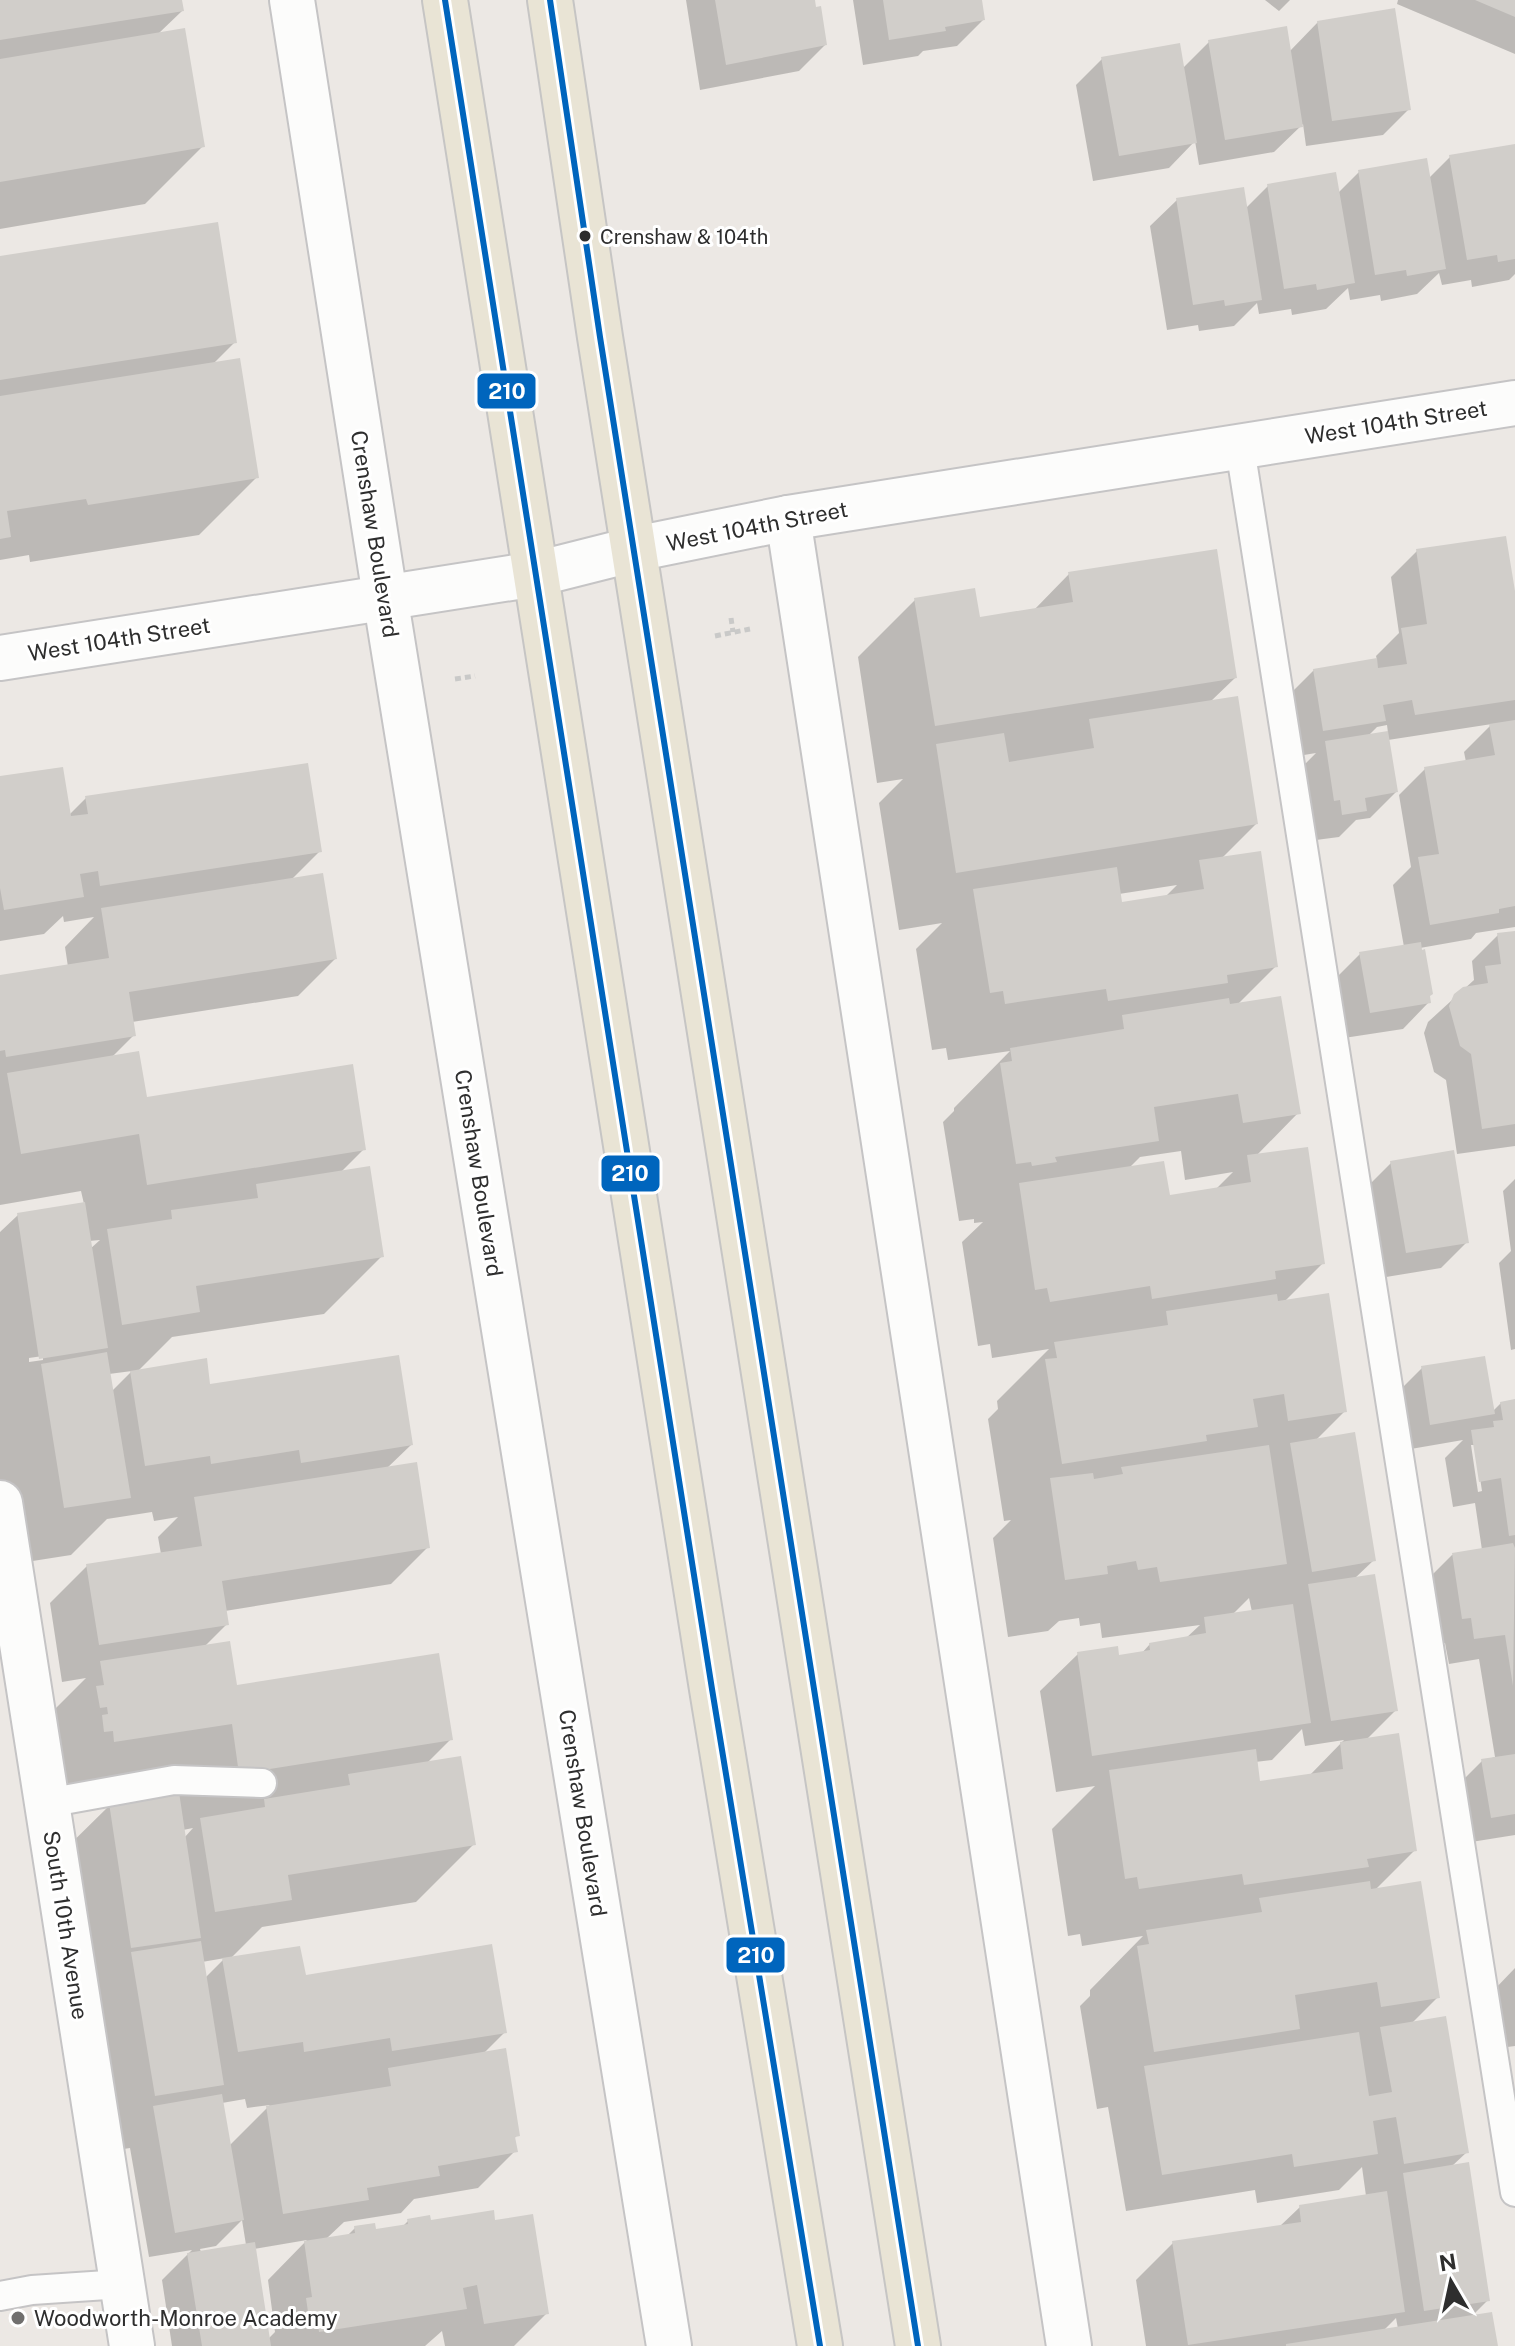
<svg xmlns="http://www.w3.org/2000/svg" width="1515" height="2346" font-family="'Public Sans',sans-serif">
<rect width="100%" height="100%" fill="#ece8e4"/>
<!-- shadow -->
<path fill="#0003" fill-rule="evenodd" d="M0,0H180L182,11L158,34L202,147L145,204L0,229Z
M686,0H813L825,45L799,71L700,90Z
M853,0H979L983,20L957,46L923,51L918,56L863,65Z
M1265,0H1290L1279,11Z
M1398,0H1515V54L1397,4Z
M1318,22L1409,109L1383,135L1306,146L1303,124L1274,152L1199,165L1195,141L1169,168L1093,181L1076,85L1102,59L1182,69L1209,42L1289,52Z
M1515,146V274L1509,280L1472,287L1471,280L1442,285L1439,273L1417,294L1381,301L1380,295L1350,300L1348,288L1326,309L1292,315L1291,309L1259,314L1257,303L1234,326L1199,331L1198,325L1167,330L1150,226L1177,200L1246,208L1268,186L1338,193L1359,172L1429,178L1450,157Z
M0,258L235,342L213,364L257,477L199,535L30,562L29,555L0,560Z
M1417,551L1515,597V927L1476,933L1471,939L1420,948L1429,1002L1403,1029L1344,1038L1334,980L1360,954L1404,947L1393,885L1411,867L1399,795L1425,769L1466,762L1464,752L1492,724L1388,740L1396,792L1370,818L1356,820L1339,837L1316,840L1314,825L1309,826L1300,769L1316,753L1298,756L1288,696L1314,670L1377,660L1376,656L1399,633L1391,577ZM1387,725L1388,733L1367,737L1377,727Z
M1069,574L1235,678L1210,702L1256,824L1221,859L1276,966L1237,1005L1298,1113L1256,1156L1323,1263L1284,1302L1345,1411L1315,1441L1374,1560L1354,1579L1396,1710L1366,1740L1414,1851L1374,1891L1438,1997L1411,2024L1467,2152L1451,2167L1488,2300L1470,2318L1496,2346H1146L1136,2280L1173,2243L1279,2227L1300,2207L1366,2196L1362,2167L1339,2190L1257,2203L1255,2190L1126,2211L1108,2107L1097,2109L1080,2006L1090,1996V1990L1143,1936L1082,1946L1080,1934L1068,1936L1052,1829L1095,1786L1056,1792L1040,1691L1078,1654L1118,1657L1141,1654L1150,1644L1185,1639L1200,1625L1102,1638L1100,1623L1080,1626L1079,1618L1059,1621L1048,1631L1008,1637L993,1538L1011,1520L1004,1521L988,1419L998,1409L997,1401L1049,1349L992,1358L990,1344L978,1346L962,1242L983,1222L974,1223V1219L959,1221L943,1122L954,1111V1108L1010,1051L948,1060L946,1048L932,1050L916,949L942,923L899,930L879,803L903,779L877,783L858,657L915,600L978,619L1033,611ZM1177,885L1165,897L1121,904L1119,894ZM1181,1151L1185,1180L1233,1172L1215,1190L1168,1197L1129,1168L1140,1157ZM1249,1598L1252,1612L1232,1615ZM1302,1729L1305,1746L1344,1740L1309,1776L1258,1783L1255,1762L1272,1760ZM1396,2318L1398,2329L1383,2331Z
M0,778L69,815L86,798L320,851L291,880L335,959L298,996L132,1022L134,1035L112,1057L145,1099L364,1149L341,1172L382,1256L324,1314L172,1337L138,1371L209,1386L411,1445L386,1469L428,1547L391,1584L225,1611L227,1624L204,1647L235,1687L451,1739L427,1763L474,1844L416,1902L262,1927L230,1959L505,2032L483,2054L517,2135L514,2139L515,2151L478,2188L414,2199L401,2213L344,2222L326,2239L347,2236L355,2228L374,2231L402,2227L408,2221L494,2222L547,2313L514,2346H445L442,2331L425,2346H172L162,2280L192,2250L149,2257L130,2148L98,2153L52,1862L110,1805L57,1798L44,1720L86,1678L62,1682L50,1603L87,1566L161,1554L158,1537L178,1517L154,1521L152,1512L107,1519L71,1555L7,1565L0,1522V1232L18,1215L84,1204L81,1191L0,1205V977L68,967L65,947L94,917L64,922L63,916L44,934L0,941ZM100,1240L90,1249L89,1241ZM43,1356V1360L29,1362V1358ZM132,1371L112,1391L109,1374ZM193,1828L184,1838L183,1830ZM225,1958L205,1978L202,1962ZM245,2099L247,2108L270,2105L229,2146L222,2103ZM242,2220L246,2245L201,2252L200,2249L216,2246ZM307,2240L268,2280L275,2332L268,2339L254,2249Z
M1515,933V1146L1457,1154L1446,1080L1434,1072L1424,1033L1428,1022L1474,980L1472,961L1498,935Z
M1391,1163L1467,1242L1441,1268L1380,1278L1365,1189Z
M1515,1179V1349L1511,1350L1499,1263L1511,1251L1503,1191Z
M1422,1368L1493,1411L1501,1403L1515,1401V1835L1465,1843L1456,1787L1482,1761L1495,1757L1479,1659L1449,1664L1445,1643L1436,1644L1426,1581L1452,1555L1482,1550L1475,1503L1453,1507L1445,1458L1463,1440L1405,1450L1396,1394ZM1471,1445H1475L1482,1491L1478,1492Z
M1515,1968V2046L1500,2048L1492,1992Z"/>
<!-- building -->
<path fill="#d1ceca" d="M0,0H182L184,11L0,40Z
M715,0H815L816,7L821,6L827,45L726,65Z
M883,0H982L985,20L945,27L946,31L889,40Z
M1475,0H1515V17Z
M1395,8L1411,110L1332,121L1317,21Z
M1287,26L1303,127L1225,140L1208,40Z
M185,28L205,147L0,182V59Z
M1180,43L1197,143L1119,156L1101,57Z
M1515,144V259L1498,262L1497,255L1467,260L1449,155Z
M1427,158L1446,269L1407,276L1406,270L1375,275L1358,170Z
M1336,172L1355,283L1317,290L1316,284L1284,289L1267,184Z
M1244,187L1262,300L1225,306L1224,300L1193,305L1176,198Z
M218,222L237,343L0,380V256Z
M240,358L259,478L88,505L86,499L7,511L11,537L0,539V396Z
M1506,536L1515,591V700L1415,715L1412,700L1383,705L1386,721L1323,731L1313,669L1377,658L1378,668L1407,664L1401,628L1427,624L1416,549Z
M1217,549L1237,678L935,726L914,598L975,588L980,617L1073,602L1068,572Z
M1238,696L1258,824L956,873L936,744L1004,733L1009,762L1094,748L1089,719Z
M1515,720V906L1499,909V913L1430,925L1418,857L1439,854L1424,767L1495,755L1489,724Z
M1388,731L1398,792L1365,798L1367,811L1342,815L1340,800L1334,801L1325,741Z
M308,763L322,852L100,886L98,871L80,874L84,897L4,910L0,888V776L63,767L71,816L88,814L85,796Z
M1261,851L1278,967L1227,975L1228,983L1108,1001L1106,989L1005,1004L1003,991L990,993L973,889L1117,867L1122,902L1204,889L1199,860Z
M323,873L337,959L129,992L136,1036L6,1057L5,1050L0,1051V975L109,958L101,908Z
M1515,931V1124L1482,1129L1471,1054L1460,1046L1449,1006L1454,994L1463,987L1488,983L1485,966L1501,964L1497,933Z
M1421,942L1422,950L1425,949L1433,994L1430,996L1431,1003L1370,1013L1359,952Z
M1281,996L1301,1114L1243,1123L1238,1094L1154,1107L1159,1141L1055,1157L1057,1162L1032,1166L1031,1162L1016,1164L1000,1063L1012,1061L1010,1048L1124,1029L1122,1015L1229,998L1230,1004Z
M139,1051L147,1097L353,1064L366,1150L147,1185L139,1134L21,1154L7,1073Z
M1308,1147L1325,1264L1275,1271L1276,1279L1152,1299L1150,1286L1050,1302L1047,1288L1035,1290L1019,1183L1164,1161L1170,1195L1251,1182L1247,1155Z
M1454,1150L1469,1243L1406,1253L1390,1161Z
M370,1166L384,1257L196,1286L200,1312L122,1325L107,1229L172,1219L171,1210L258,1198L256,1184Z
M85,1202L108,1348L39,1359L17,1213Z
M1329,1293L1347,1412L1288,1421L1284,1394L1253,1399L1258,1427L1206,1435L1207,1441L1062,1464L1045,1359L1057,1358L1054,1342L1168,1325L1166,1311L1277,1294L1278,1301Z
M107,1352L131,1498L64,1508L41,1364Z
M399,1355L413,1445L301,1463L299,1450L211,1464L210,1456L145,1466L130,1371L207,1358L210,1384Z
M1485,1356L1495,1414L1430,1425L1421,1366Z
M1515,1399V1535L1509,1536L1501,1478L1479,1482L1471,1430L1494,1427L1493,1421L1503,1420L1500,1402Z
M1355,1432L1376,1561L1312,1572L1290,1443Z
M1269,1445L1287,1564L1160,1582L1157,1567L1138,1570L1136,1561L1107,1566L1108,1574L1065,1580L1050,1478L1093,1473L1094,1479L1123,1474L1121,1467Z
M417,1462L430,1548L222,1581L229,1625L99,1645L86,1564L202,1546L194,1497Z
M1513,1543L1515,1548L1513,1686L1505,1635L1474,1639L1471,1618L1462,1619L1452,1553Z
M1375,1574L1398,1711L1331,1721L1308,1584Z
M1293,1604L1311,1723L1092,1756L1077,1652L1118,1646L1119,1655L1150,1650L1149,1643L1206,1633L1204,1617Z
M230,1641L237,1685L439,1653L453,1740L239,1774L232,1724L114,1742L113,1731L104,1732L102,1715L108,1714L107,1707L100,1708L96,1686L104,1685L100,1661Z
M1399,1733L1417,1851L1367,1859L1369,1867L1244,1885L1242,1874L1139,1889L1137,1877L1125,1879L1109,1770L1256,1749L1260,1781L1343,1769L1340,1742Z
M1515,1754V1814L1491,1818L1481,1759Z
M461,1756L476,1845L288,1875L292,1900L215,1912L200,1818L265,1807L264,1799L350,1785L348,1774Z
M179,1792L201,1938L131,1948L109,1803Z
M1370,1881L1371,1889L1421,1881L1440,1998L1381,2007L1377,1982L1295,1995L1300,2029L1154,2052L1137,1946L1149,1944L1146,1930L1262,1912L1259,1898Z
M201,1941L224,2085L155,2096L131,1952Z
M492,1944L507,2033L392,2051L390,2038L304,2052L303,2042L238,2052L222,1958L300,1946L306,1975Z
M1446,2016L1469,2153L1404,2164L1396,2117L1373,2121L1378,2154L1294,2167L1292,2154L1162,2175L1144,2066L1359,2032L1369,2096L1392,2092L1380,2027Z
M506,2048L520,2136L515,2137L518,2152L438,2166L440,2176L367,2188L369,2200L283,2214L266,2106L391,2086L388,2068Z
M222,2094L244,2220L175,2233L153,2106Z
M1469,2162L1490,2301L1424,2311L1403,2173Z
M1387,2191L1405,2312L1188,2345L1172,2241L1301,2222L1299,2205Z
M494,2210L495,2220L533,2214L549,2314L484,2324L477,2285L463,2288L467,2309L319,2332L317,2317L309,2319L306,2298L312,2297L304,2241L355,2233L354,2226L375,2223L376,2229L408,2224L407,2219L430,2215L431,2220Z
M255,2242L271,2346H202L187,2253Z
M1492,2312L1498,2346H1286V2344Z"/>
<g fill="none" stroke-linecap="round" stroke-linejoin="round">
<defs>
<path id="lane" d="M1240,448L1515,2192
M47,1803L174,1780L262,1783
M0,2296L32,2290L122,2284"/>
<path id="street" d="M292,0L385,596L669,2346
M788,518L1069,2346
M0,1503L132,2346"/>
<path id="secondary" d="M0,658L536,574L635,549L788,518L1515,403"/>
<path id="primary" d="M445,0L712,1689L820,2346
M550,0L600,337L918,2346"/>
</defs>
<!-- lane casing -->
<use href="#lane" stroke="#c5c4c5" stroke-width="32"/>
<!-- street casing -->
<use href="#street" stroke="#c5c4c5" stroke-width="48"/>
<!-- secondary casing -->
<use href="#secondary" stroke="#c5c4c5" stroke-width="48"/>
<!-- primary casing -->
<use href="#primary" stroke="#c6c5c4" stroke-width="48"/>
<!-- path -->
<path stroke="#c9c9c8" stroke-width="5" stroke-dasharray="6 4" stroke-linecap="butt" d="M731,618L733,632
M715,636L750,629
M455,679L475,676"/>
<!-- lane -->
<use href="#lane" stroke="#fcfcfb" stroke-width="28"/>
<!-- street -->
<use href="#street" stroke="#fcfcfb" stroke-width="44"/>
<!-- secondary -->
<use href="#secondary" stroke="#fcfcfb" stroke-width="44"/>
<!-- primary -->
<use href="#primary" stroke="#e9e4d5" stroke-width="44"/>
<defs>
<path id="bus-1" d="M445,0L712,1689L820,2346
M550,0L600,337L918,2346"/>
</defs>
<!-- bus-1 casing -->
<use href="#bus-1" stroke="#fff" stroke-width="12"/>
<!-- bus-1 -->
<use href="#bus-1" stroke="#0065bd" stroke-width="6"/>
</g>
<!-- markers -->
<circle fill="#2e2e2e" stroke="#fff" stroke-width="3" cx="585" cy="236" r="7"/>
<circle fill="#706f6e" stroke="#fff" stroke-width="3" cx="18" cy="2318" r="8"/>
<g text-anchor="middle" stroke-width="6" stroke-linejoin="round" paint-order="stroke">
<!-- bus labels -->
<g font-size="20" fill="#2e2e2e" stroke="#fff" text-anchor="start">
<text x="600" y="244">Crenshaw &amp; 104th</text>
</g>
<!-- street labels -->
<g font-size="22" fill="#2e2e2e" stroke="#fff">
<text transform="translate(1396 422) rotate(-9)" y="8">West 104th Street</text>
<text transform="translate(757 526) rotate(-11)" y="8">West 104th Street</text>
<text transform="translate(375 534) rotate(81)" y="8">Crenshaw Boulevard</text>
<text transform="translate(119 639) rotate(-9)" y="8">West 104th Street</text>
<text transform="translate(479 1173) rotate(81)" y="8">Crenshaw Boulevard</text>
<text transform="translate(583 1813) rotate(81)" y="8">Crenshaw Boulevard</text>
<text transform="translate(66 1925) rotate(81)" y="8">South 10th Avenue</text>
</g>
<!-- poi labels -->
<g font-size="22" fill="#2e2e2e" stroke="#fff" text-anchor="start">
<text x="34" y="2326">Woodworth-Monroe Academy</text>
</g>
</g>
<g stroke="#fff" stroke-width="3">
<rect x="476" y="372" width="61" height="38" rx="8" fill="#0065bd"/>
<rect x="600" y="1154" width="61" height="39" rx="8" fill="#0065bd"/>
<rect x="725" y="1936" width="61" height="38" rx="8" fill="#0065bd"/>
</g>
<g font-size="22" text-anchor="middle" font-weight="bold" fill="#fff">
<text x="507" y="399">210</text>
<text x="630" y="1181">210</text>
<text x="756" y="1963">210</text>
</g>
<!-- north arrow -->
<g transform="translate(1451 2282) rotate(351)" stroke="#ffffff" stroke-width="6" paint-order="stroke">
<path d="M0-6L14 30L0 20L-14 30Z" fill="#2e2e2e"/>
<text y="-12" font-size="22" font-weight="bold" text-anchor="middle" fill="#2e2e2e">N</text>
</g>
</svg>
